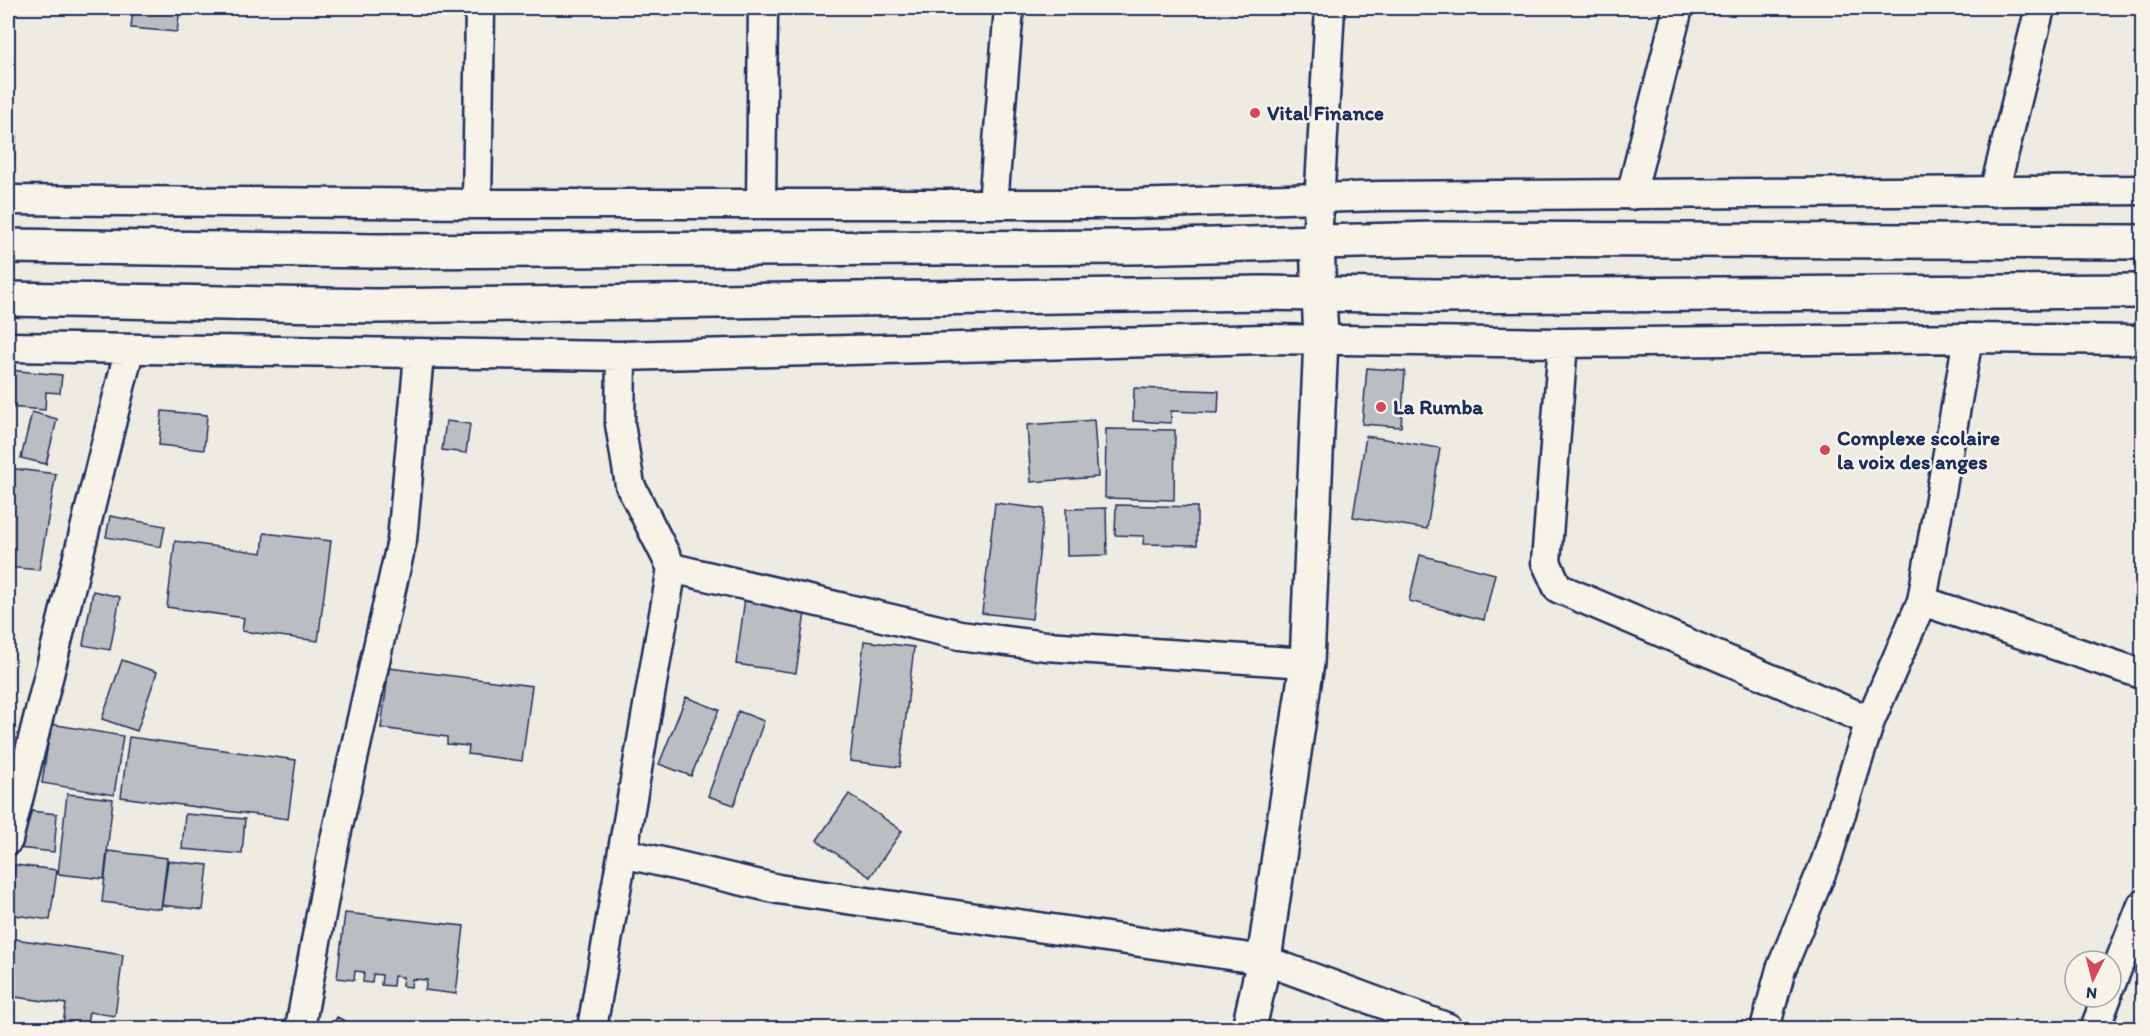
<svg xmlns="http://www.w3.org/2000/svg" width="2150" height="1036" font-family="Itim,sans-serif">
<rect width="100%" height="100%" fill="#eeebe2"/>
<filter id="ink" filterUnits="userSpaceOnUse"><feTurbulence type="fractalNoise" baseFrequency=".0167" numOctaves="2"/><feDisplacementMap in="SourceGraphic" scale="12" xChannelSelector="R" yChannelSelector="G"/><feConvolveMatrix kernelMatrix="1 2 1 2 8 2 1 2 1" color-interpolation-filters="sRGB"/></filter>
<g filter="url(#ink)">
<!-- building -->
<path fill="#babdc2" stroke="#1b2f5e" stroke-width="1.5" d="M133,8H180L177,32L131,28Z
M526,8H557L556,13Z
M8,130L17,131L14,159L8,158Z
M1367,368L1405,371L1401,427L1362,424Z
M8,370L62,375L60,393L46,392L45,410L8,407Z
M1134,388L1219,391L1218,413L1171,411V423L1133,421Z
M162,411L207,415L204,450L159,445Z
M32,412L57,419L46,464L21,458Z
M1094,420L1098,477L1031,482L1027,425Z
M446,421L470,424L466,453L442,450Z
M1106,429L1175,430L1174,500L1105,498Z
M1366,436L1440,448L1427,529L1353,517Z
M8,468L56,474L39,570L8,567Z
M995,503L1044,509L1032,619L982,613Z
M1116,505L1197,507V545L1143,544L1144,536L1115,535Z
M1106,508L1107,555L1067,556L1066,509Z
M110,516L165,526L161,547L106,537Z
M264,533L331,541L318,641L242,631L244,618L167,607L175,541L262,553Z
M1420,555L1495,574L1484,620L1409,601Z
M93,591L120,597L110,650L83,645Z
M745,598L806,606L796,673L736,664Z
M864,641L914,647L900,767L850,761Z
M122,660L157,672L137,731L102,719Z
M389,668L532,686L522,761L468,754L469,746L447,744V737L381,728Z
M686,697L719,710L691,776L659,764Z
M738,711L764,721L734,805L708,796Z
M51,724L123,736L114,795L42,783Z
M129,737L296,760L288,819L121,797Z
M67,794L113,799L104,879L58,874Z
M849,794L902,831L870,877L817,840Z
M22,810L57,814L54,852L18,848Z
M185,814L245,819L242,854L182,849Z
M108,851L167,858L161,909L102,902Z
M168,861L208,865L203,910L162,905Z
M15,865L57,870L50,920L8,914Z
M345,913L464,926L456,994L425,990L427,980L412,979L411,987L402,986L403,977L394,976L393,986L381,985L382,975L373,974L372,983L363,982L364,972L355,971L354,980L337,978Z
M8,938L123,955L115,1016L89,1012L86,1028L63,1024L66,1004L8,996Z
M337,1017L359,1028H331Z"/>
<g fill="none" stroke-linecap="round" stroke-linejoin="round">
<defs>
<path id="minor" d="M1994,192L2040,8
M1631,195L1678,8
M8,200L477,204H1132L1380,196L2142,190
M477,204L480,8
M761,204L763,8
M993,204L1009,8
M1317,241L1330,8
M1563,343L1546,562L1558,588L1870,721
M8,347L621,356L1264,339L1563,343L1968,338L2142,340
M672,568L960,635L1046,646L1307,663
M1922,601L2142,674
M8,840L129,351
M623,853L778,889L1264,960L1448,1028
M2111,984L2142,905
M300,1028L334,844L402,540L419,355
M592,1028L672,568L630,485L620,424L621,356
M1765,1028L1781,969L1826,861L1870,721L1922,601L1968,338
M2095,1028L2107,997"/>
<path id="tertiary" d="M1317,241L1319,294"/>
<path id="secondary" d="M1249,1028L1264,960L1307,663L1321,339L1319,294"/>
<path id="trunk" d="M8,246L379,251L1132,247L1437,239L2142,242
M8,299L376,306L1264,293L1436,296L2142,291"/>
</defs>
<!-- minor casing -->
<use href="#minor" stroke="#1b2f5e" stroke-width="33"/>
<!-- tertiary casing -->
<use href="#tertiary" stroke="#1b2f5e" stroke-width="38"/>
<!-- secondary casing -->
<use href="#secondary" stroke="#1b2f5e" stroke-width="38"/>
<!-- trunk casing -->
<use href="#trunk" stroke="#1b2f5e" stroke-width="38"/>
<!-- minor -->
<use href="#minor" stroke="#f7f3e8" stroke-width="28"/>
<!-- tertiary -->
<use href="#tertiary" stroke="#f7f3e8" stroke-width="33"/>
<!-- secondary -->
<use href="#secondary" stroke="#f7f3e8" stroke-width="33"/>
<!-- trunk -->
<use href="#trunk" stroke="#f7f3e8" stroke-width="33"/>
</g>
</g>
<!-- markers -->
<g fill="#d1495b" stroke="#f7f3e8" stroke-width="2">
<circle cx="1255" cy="113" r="6"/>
<circle cx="1381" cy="407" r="6"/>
<circle cx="1825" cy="450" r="6"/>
</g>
<g text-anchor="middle" stroke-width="5" stroke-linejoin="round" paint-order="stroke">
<!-- poi labels -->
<g font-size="21" font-weight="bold" fill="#1b2f5e" stroke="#f7f3e8" text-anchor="start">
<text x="1267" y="120">Vital Finance</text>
<text x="1393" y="414">La Rumba</text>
<text x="1837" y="445">Complexe scolaire<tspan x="1837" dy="24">la voix des anges</tspan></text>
</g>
</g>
<!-- margin -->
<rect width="2150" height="1036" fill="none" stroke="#f7f3e8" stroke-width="30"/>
<rect x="15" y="15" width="2120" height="1006" fill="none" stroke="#1b2f5e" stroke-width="2" filter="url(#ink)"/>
<!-- north arrow -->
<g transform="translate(2093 979) rotate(186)"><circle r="28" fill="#f7f3e8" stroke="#9fa5b1" stroke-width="1.5"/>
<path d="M0-4.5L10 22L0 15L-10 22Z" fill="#d1495b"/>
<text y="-9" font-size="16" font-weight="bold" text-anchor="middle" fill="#1b2f5e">N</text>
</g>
</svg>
